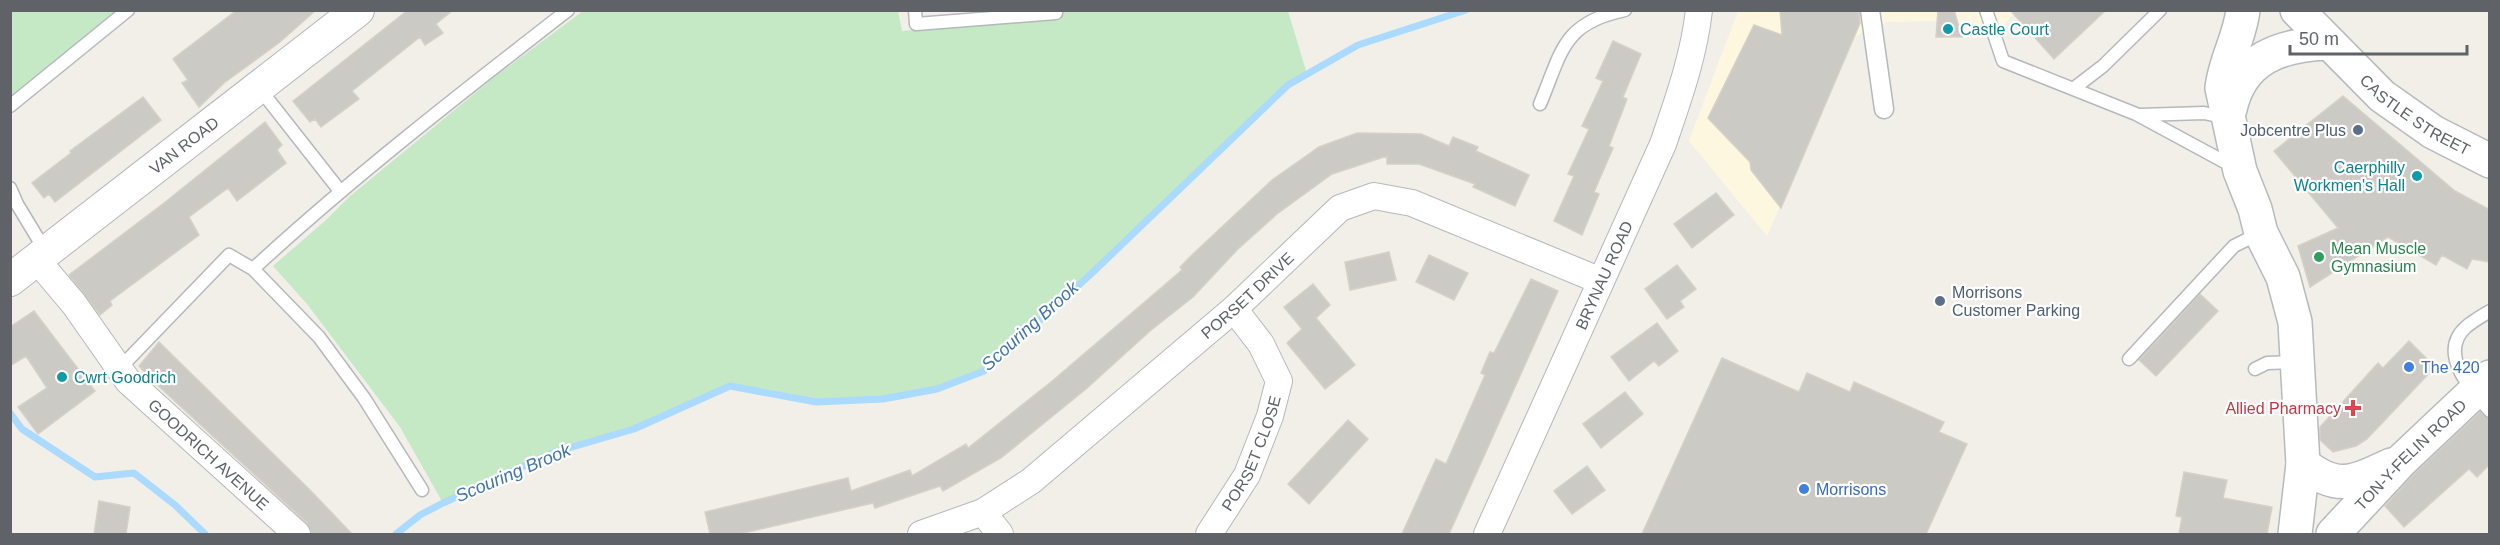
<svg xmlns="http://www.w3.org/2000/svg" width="2500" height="545" font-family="Helvetica,sans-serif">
<rect width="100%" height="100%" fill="#f1efe8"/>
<!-- commercial -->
<path fill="#fef7e0" d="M1738,11H2016L1993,38L1936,37L1937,21L1888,22L1855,36L1767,236L1689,141Z"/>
<!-- green -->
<path fill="#c5e8c5" d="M11,11H118L11,97Z
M583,11H898L902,31L1061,17L1062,11H1288L1307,74L1288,85L1091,274L984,371L937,389L883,399L816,402L730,386L634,429L554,452L443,503L400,427L307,304L273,266L326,220L349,197L497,75Z"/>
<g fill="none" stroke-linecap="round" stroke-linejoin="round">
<!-- stream -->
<path stroke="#aadaff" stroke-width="7" d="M10,413L22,429L95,477L134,473L175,505L205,534
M396,534L420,515L443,503L555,452L634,429L730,386L816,402L883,399L937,389L984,371L1091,274L1288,85L1358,45L1466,10"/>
</g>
<!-- building -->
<path fill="#cccac5" stroke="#d6d1c6" stroke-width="1.5" d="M237,10H316L280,42L224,83L199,107L182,83L188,80L173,59Z
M408,10H453L436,24L443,33L425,45L420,37L352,91L359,99L321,127L315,119L310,122L293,101Z
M1780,10H1859L1860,23L1781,208L1751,170L1750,162L1708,118L1754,25L1782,35Z
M1938,10H1954L1962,37H1936Z
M2010,10H2106L2054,59Z
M1613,41L1641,54L1623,97L1627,99L1609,146L1613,148L1594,192L1599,194L1582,235L1554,221L1574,176L1568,174L1589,129L1582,126L1603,81L1596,78Z
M2343,96L2455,191L2490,210V262L2472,259L2467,269L2442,255L2436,265L2388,237L2310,287L2298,246L2338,228L2274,151Z
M143,97L161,120L55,202L49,194L44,198L32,183L71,153L70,151Z
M265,122L282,145L277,150L286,163L237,201L228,188L189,217L199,235L110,301L112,305L100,315L69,275L164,203Z
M1357,133L1421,134L1449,146L1453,137L1478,147L1476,151L1529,175L1515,206L1473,187L1475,184L1419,164H1387V156L1332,174L1277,214L1238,249L1193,297L1150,331L1086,389L1001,458L943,491L940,486L875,508L873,503L739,534H710L705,512L848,478L851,491L910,470L912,476L966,444L968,448L1051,382L1182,270L1180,267L1194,253L1272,180L1319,147Z
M1716,193L1734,215L1692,248L1674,224Z
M1389,252L1396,280L1350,290L1345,262Z
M1429,255L1468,273L1454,300L1416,282Z
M1677,265L1696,289L1680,301L1684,307L1667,319L1645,289Z
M1531,279L1558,291L1449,534H1402L1436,459L1446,464L1485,375L1481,373L1490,352L1494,353Z
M1313,284L1330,305L1316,318L1355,365L1325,389L1287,343L1302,329L1284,307Z
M2200,294L2218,311L2156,376L2139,360Z
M34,311L95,391L38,434L18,407L47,388L26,356L10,366V327Z
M1657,323L1678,351L1659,366L1654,361L1629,381L1611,357Z
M2409,341L2435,367L2367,439L2356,446L2333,452L2320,440V427L2378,363L2383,368Z
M159,342L310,490L352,534H312L307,523L153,381L139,366Z
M1722,358L1799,392L1807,373L1850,392L1854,382L1944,422L1939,432L1967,444L1926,534H1642Z
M1625,392L1643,414L1601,448L1583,424Z
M2480,412L2490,419V464L2477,477L2469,469L2404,527L2385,506L2414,474Z
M1348,420L1368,439L1309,504L1288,484Z
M1587,466L1605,490L1572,514L1554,491Z
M2184,472L2227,480L2223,498L2272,507L2267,534H2179L2182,517L2176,516Z
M99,501L130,507L126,534H94Z"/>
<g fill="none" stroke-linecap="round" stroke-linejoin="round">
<defs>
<path id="service" d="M915,10L916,24L1056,13L1055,10
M1986,10L2003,61L2136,114L2234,167
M259,88L340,191
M2073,89L2103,66L2160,10
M1540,104C1562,52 1562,23 1625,10
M10,106L128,10
M2140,115L2204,113L2227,118
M10,188L17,204L46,252
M253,269L319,337L364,398L422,490
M2490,311C2482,316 2473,321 2466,327C2437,353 2471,390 2490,411
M2129,359L2234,246L2260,233
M119,369L229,255L253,269C353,177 460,94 568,10
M2255,369L2267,363L2296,362"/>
<path id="pedestrian" d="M1870,10L1884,109"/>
<g id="minor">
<path id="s1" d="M36,259L74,304L128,381L297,534"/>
<path d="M983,512L1000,534"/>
<path id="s2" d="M921,534L983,512L1031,481L1234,309L1340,208L1374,196L1412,203L1601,281"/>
<path id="s3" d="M1209,534L1247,475L1270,416L1279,381L1261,344L1234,309"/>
<path id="s4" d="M1487,534L1663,144C1678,100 1694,56 1699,10"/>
</g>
<g id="tertiary">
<path id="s5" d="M10,280L358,10"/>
</g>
<g id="secondary">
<path d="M2243,10C2240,37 2225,61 2222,88L2240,171L2255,209L2261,233L2283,277L2295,322L2303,464L2295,534"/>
<path id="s6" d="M2297,10L2382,96L2433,132L2490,161"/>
<path d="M2230,109C2241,58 2280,45 2327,43"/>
<path d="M2303,464C2338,492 2354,482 2391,465"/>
<path id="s7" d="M2333,534L2401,461L2490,377"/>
</g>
</defs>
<!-- service casing -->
<use href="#service" stroke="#b5b8bc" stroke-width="15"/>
<!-- pedestrian casing -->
<use href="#pedestrian" stroke="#b5b8bc" stroke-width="21"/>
<!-- minor casing -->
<use href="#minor" stroke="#b5b8bc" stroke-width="28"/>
<!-- tertiary casing -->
<use href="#tertiary" stroke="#b5b8bc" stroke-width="34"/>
<!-- secondary casing -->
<use href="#secondary" stroke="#b6babf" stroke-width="36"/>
<!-- service -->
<use href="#service" stroke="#fff" stroke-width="12"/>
<!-- pedestrian -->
<use href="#pedestrian" stroke="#fff" stroke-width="18"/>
<!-- minor -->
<use href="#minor" stroke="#fff" stroke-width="26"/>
<!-- tertiary -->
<use href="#tertiary" stroke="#fff" stroke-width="32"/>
<!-- secondary -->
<use href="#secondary" stroke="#fff" stroke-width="33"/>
</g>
<!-- markers -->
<g fill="#0f9aa8" stroke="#fff" stroke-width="2">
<circle cx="1948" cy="29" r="6"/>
<circle cx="2417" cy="176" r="6"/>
<circle cx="62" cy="377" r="6"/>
</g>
<g fill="#5c6f8a" stroke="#fff" stroke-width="2">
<circle cx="2358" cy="130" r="6"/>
<circle cx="1940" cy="301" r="6"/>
</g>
<circle fill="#2e9e5b" stroke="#fff" stroke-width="2" cx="2319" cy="257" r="6"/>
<g fill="#3f7fe0" stroke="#fff" stroke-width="2">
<circle cx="2409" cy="367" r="6"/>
<circle cx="1804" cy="489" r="6"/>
</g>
<path fill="#e0444e" stroke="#fff" stroke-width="2" d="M2350 399h6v6h6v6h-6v6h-6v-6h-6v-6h6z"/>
<g text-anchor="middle" stroke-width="4.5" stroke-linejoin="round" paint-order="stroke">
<!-- culture labels -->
<g font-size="16" fill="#0d838f" stroke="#fff" text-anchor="start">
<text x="1960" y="35">Castle Court</text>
<text x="2405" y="173" text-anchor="end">Caerphilly<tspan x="2405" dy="18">Workmen's Hall</tspan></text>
<text x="74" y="383">Cwrt Goodrich</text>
</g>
<!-- street labels -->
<g font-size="16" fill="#5f6368" stroke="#fff">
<text dy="6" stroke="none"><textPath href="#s6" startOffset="159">CASTLE STREET</textPath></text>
<text dy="6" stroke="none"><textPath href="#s5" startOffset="220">VAN ROAD</textPath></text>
<text dy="6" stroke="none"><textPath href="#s4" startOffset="284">BRYNAU ROAD</textPath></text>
<text dy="6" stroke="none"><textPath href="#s2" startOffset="408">PORSET DRIVE</textPath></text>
<text dy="6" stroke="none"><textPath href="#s3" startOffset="92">PORSET CLOSE</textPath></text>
<text dy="6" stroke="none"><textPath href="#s1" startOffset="262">GOODRICH AVENUE</textPath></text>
<text dy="6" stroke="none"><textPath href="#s7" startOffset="111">TON-Y-FELIN ROAD</textPath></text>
</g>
<!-- service labels -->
<g font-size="16" fill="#4e5e75" stroke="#fff" text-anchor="end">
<text x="2346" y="136">Jobcentre Plus</text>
<text x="1952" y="298" text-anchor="start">Morrisons<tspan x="1952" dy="18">Customer Parking</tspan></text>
</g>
<!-- leisure labels -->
<g font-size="16" fill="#27864d" stroke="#fff" text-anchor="start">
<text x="2331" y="254">Mean Muscle<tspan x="2331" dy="18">Gymnasium</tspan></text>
</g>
<!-- shop labels -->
<g font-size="16" fill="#366cbe" stroke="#fff" text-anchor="start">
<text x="2421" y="373">The 420</text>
<text x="1816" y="495">Morrisons</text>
</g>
<!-- health labels -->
<g font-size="16" fill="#be3a42" stroke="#fff" text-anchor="end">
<text x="2341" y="414">Allied Pharmacy</text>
</g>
<!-- water labels -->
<g font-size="18" font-style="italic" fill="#4174aa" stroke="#fff">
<text transform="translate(1030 326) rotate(-42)" y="6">Scouring Brook</text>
<text transform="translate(513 473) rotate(-23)" y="6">Scouring Brook</text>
</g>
</g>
<!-- border -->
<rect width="2500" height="545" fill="none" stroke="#5f6368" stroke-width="24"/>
<!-- scale -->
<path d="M2290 45v9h177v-9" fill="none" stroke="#5f6368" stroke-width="3"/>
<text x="2299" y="45" font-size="18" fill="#5f6368" stroke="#ffffff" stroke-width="4.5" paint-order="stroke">50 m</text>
</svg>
